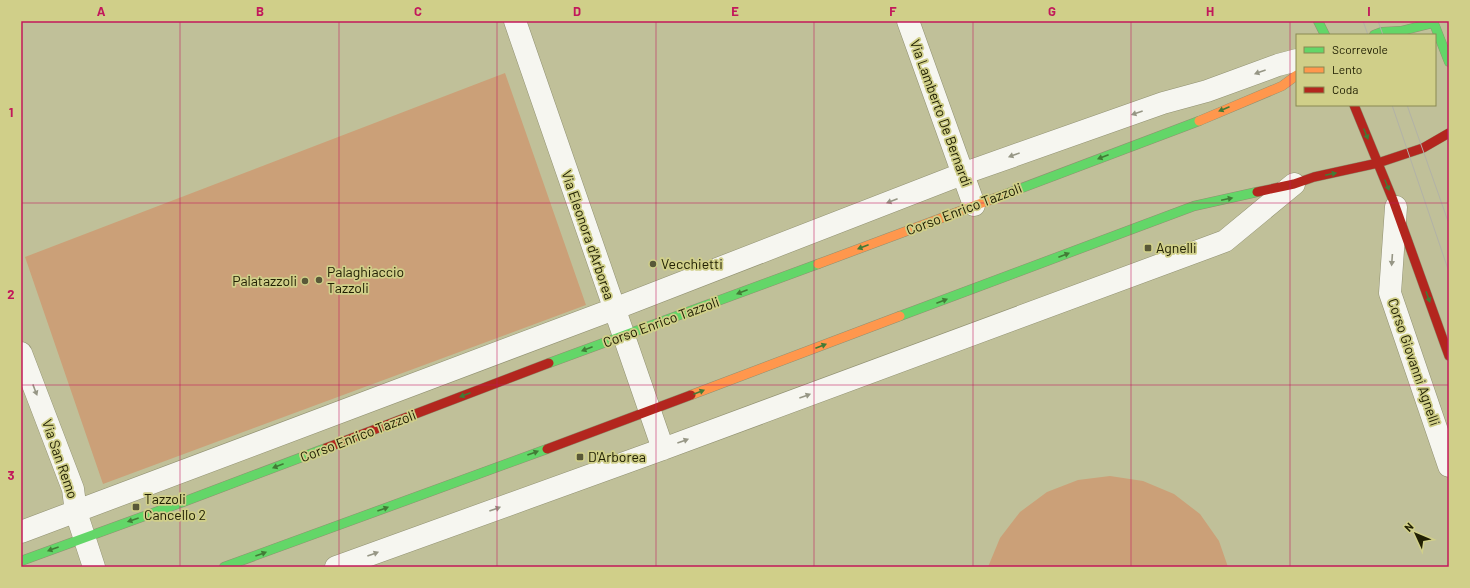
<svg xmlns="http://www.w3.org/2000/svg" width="1470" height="588" font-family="Barlow,sans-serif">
<rect width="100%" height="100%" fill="#c0c099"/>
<!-- green -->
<path fill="#cba078" d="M505,73L586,305L103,484L25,257Z
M1110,476L1143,481L1174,494L1200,514L1219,541L1228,567H988L1000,538L1020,512L1047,492L1078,480Z"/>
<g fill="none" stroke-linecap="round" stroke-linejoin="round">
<defs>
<path id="street" d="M515,21L663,449
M908,21L974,205
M1396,207L1390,293L1449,466
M21,353L73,489L76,512L94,567
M21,532L614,309L962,174L1163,103L1207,91L1278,65L1297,60
M336,567L663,449L1225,241L1294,184"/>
<path id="fast" d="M1318,21L1325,35
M1433,21L1449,62
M1374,35L1382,32L1401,31L1433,23
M1006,194L1199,121
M900,316L1194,206L1257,192
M549,363L818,264
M21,561L183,502L326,448
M224,567L547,449"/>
<path id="slow" d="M1199,121L1282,86L1297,75
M818,264L1006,194
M691,395L900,316"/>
<path id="jam" d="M1354,105L1393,200L1449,356
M1378,163L1423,148L1449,133
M1257,192L1294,184L1314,177L1378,163
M326,448L549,363
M547,449L691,395"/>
</defs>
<!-- street casing -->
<use href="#street" stroke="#909071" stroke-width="23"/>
<!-- fast casing -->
<use href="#fast" stroke="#909071" stroke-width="10"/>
<!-- slow casing -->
<use href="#slow" stroke="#909071" stroke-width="10"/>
<!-- jam casing -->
<use href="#jam" stroke="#909071" stroke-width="10"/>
<!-- street -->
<use href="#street" stroke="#f6f6f0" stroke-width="22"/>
<!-- fast -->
<use href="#fast" stroke="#63d668" stroke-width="9"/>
<!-- slow -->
<use href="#slow" stroke="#ff974d" stroke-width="9"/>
<!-- jam -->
<use href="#jam" stroke="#b3261e" stroke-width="9"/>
<!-- tram -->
<path stroke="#b2b2a7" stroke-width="1" d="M1363,21L1368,35
M1378,21L1383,35
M1392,105L1449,272
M1407,105L1449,224"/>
</g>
<!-- one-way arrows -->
<defs><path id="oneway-solid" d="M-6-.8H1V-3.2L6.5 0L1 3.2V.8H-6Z"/></defs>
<g fill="#969685">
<use href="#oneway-solid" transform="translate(1260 72) rotate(160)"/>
<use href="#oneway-solid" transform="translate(1137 113) rotate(161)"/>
<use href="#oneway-solid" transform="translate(1014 155) rotate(160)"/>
<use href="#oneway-solid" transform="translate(892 201) rotate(159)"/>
<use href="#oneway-solid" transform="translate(1392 260) rotate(94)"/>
<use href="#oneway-solid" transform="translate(35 390) rotate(69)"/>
<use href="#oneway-solid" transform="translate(805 396) rotate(-20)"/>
<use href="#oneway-solid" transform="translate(683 441) rotate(-20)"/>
<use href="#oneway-solid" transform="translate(495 509) rotate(-20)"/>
<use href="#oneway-solid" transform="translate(373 554) rotate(-20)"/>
</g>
<g fill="#427b36">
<use href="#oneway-solid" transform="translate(1224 109) rotate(157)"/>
<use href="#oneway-solid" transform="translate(1366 134) rotate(68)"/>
<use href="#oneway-solid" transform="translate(1103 157) rotate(159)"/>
<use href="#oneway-solid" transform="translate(1331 174) rotate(-12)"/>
<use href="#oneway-solid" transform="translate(1387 185) rotate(68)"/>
<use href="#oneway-solid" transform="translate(1227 199) rotate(-12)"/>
<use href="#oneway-solid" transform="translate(863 247) rotate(159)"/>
<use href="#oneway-solid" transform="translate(1064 255) rotate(-21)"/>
<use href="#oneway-solid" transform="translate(742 292) rotate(159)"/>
<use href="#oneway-solid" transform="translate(1428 297) rotate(70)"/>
<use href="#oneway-solid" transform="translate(942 301) rotate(-21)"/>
<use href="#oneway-solid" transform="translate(821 346) rotate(-21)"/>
<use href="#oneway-solid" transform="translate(587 349) rotate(159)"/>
<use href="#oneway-solid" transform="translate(699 392) rotate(-21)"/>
<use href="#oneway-solid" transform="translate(465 395) rotate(159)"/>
<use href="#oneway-solid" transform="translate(533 453) rotate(-20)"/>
<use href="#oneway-solid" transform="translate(278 466) rotate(159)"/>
<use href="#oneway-solid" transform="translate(383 509) rotate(-20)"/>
<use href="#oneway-solid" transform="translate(133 520) rotate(161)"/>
<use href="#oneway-solid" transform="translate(53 549) rotate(160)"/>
<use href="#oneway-solid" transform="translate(261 554) rotate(-20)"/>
</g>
<!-- grid -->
<path fill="none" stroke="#c2185b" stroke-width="1" stroke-opacity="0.55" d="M180,21V567M339,21V567M497,21V567M656,21V567M814,21V567M973,21V567M1131,21V567M1290,21V567M21,203H1449M21,385H1449"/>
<!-- markers -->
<g fill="#595838" stroke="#d0cf89" stroke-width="1.5">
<rect x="1144" y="244" width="8" height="8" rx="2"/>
<circle cx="653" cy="264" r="4"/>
<circle cx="319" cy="280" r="4"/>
<circle cx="305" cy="281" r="4"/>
<rect x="576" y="453" width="8" height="8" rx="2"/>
<rect x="132" y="503" width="8" height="8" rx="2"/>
</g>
<g text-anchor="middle" stroke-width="3.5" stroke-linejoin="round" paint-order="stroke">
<!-- street labels -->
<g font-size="14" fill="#212003" stroke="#d0cf89">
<text transform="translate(941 113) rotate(70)" y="5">Via Lamberto De Bernardi</text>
<text transform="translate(964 209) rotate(-21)" y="5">Corso Enrico Tazzoli</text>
<text transform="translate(588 235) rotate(71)" y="5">Via Eleonora d'Arborea</text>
<text transform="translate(661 322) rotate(-20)" y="5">Corso Enrico Tazzoli</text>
<text transform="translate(1414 362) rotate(71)" y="5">Corso Giovanni Agnelli</text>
<text transform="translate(358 436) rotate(-21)" y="5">Corso Enrico Tazzoli</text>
<text transform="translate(60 459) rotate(71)" y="5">Via San Remo</text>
</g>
<!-- poi labels -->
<g font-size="14" fill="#212003" stroke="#d0cf89" text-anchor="start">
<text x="1156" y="253">Agnelli</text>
<text x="661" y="269">Vecchietti</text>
<text x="327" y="277">Palaghiaccio<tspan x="327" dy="16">Tazzoli</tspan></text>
<text x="297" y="286" text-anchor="end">Palatazzoli</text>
<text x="588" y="462">D'Arborea</text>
<text x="144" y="504">Tazzoli<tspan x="144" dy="16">Cancello 2</tspan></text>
</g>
</g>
<!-- border -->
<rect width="1470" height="588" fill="none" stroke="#d0cf89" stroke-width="44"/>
<!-- legend -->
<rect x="1296" y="34" width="140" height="72" fill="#d0cf89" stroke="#8a8953"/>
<rect x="1304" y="47" width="20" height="6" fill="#63d668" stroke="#8a8953"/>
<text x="1332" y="54" font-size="12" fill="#212003">Scorrevole</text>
<rect x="1304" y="67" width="20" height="6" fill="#ff974d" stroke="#8a8953"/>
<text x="1332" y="74" font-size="12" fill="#212003">Lento</text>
<rect x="1304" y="87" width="20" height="6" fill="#b3261e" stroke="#8a8953"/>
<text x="1332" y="94" font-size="12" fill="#212003">Coda</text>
<!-- north arrow -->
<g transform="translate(1416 534) rotate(314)" stroke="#d0cf89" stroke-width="3" paint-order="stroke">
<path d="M0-3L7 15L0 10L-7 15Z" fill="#212003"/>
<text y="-6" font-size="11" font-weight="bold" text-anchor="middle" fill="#212003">N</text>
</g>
<rect x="22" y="22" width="1426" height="544" fill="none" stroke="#c2185b" stroke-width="1.5"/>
<g font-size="13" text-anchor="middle" font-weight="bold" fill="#c2185b">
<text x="101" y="16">A</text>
<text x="260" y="16">B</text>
<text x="418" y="16">C</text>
<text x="577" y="16">D</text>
<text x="735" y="16">E</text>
<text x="893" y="16">F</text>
<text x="1052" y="16">G</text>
<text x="1210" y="16">H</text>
<text x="1369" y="16">I</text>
<text x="11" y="117">1</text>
<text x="11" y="299">2</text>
<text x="11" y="480">3</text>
</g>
</svg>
